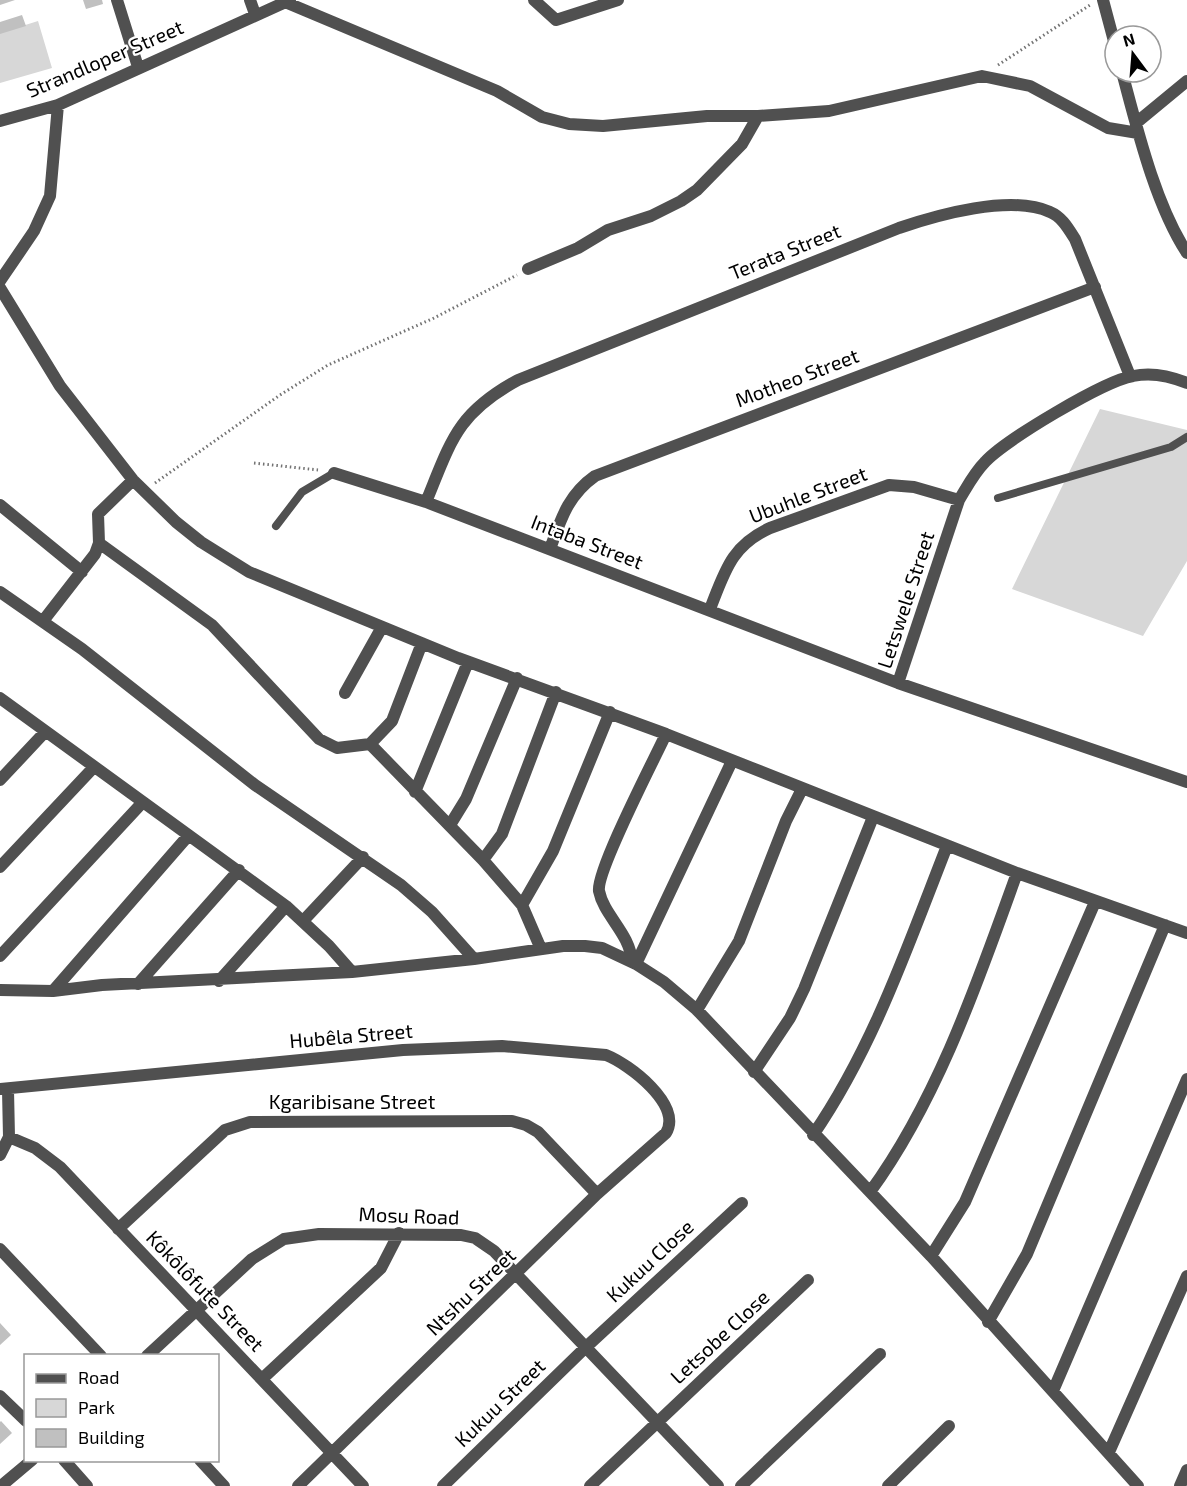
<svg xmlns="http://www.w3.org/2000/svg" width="1187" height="1486" font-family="'Exo 2',sans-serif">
<rect width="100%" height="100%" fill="#fff"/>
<!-- green -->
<path fill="#d7d7d7" d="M38,21L52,68L0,83V33Z
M1100,409L1187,430V561L1143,636L1012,589Z"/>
<!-- building -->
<path fill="#c0c0c0" d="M0,0H15L0,5Z
M83,0H102L103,4L86,9Z
M22,15L26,26L0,34V22Z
M0,1323L11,1335L0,1345Z
M1,1421L12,1433L0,1444V1422Z"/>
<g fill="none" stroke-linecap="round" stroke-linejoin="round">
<!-- path -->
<path stroke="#727272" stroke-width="3" stroke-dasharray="1.5 3" stroke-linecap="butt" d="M998,65L1090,5
M254,463L318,470
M155,483L280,395L328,365L434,318L517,275"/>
<!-- lane -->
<path stroke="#505050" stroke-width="8" d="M998,498L1171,447L1187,437
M276,526L302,492L334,473"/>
<!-- street -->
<path stroke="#505050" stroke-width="12" d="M117,0L138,67
M250,0L255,14
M534,0L556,20L618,0
M1103,0L1115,45
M285,2L497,91L542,117L569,124L603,126L707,116H758L829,111L982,76L1030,86L1108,128L1138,133
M1122,72C1137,128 1155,204 1187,253
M0,121L58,105L290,0
M1136,123L1187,81
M528,269L578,248L608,230L651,216L681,201L697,190L742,144L758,116
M0,281L34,231L50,196L58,105
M0,288L60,386L133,480L176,522L201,542L249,572L458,658L666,734L1017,873L1187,933
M334,473L426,502L898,683L1187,782
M426,502C451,441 457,413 518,380L899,228C937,215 1011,194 1050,212C1062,217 1068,228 1075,239L1130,376
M0,505L82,572
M99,543L212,625L319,739L337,748L370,744L483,860L522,905
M550,549C561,519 568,495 595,476L1095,287
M0,592L82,649L255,785L401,885L432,912L474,959
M710,609C725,571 731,546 770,528L889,485L914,487L959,500
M43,621L95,554L99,543L98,514L133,480
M898,683L959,500C967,487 974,473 985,462C1005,440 1104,381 1133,376C1151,372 1170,376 1187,383
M345,693L382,627
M0,698L286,906L329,946L352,972
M370,744L392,721L422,643
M0,780L45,732
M415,792L468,662
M450,825L466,799L517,678
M483,860L502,834L556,692
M0,867L94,767
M303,921L363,857
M541,949L522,905L553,851L610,712
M0,956L142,803
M632,962C630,933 604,916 599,891C596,871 655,758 666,734
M636,964L732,761
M219,981L286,906
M138,984L239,870
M0,990L53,991L102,985L352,972L474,959L563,946H585L602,948L636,964L664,982L697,1010L931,1256L1138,1486
M53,991L188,836
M697,1010L739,941L786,821L802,789
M754,1072L790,1018L804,989L873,817
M0,1089L403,1050L502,1046L606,1055C629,1064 683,1105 666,1133L597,1194L298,1486
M813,1135C874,1046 908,945 947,846
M9,1137L35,1148L60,1167L363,1486
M0,1155L9,1137L8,1090
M870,1192C938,1099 978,981 1017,873
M118,1229L225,1130L250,1122L512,1121L526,1125L538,1132L597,1194
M0,1249L101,1356
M931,1256L965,1202L1095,902
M988,1322L1027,1254L1165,925
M147,1356L252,1259L284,1239L319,1234L461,1235L475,1238L494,1251L718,1486
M262,1379L381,1268L399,1233
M1053,1391L1187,1079
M0,1396L26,1421
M1109,1452L1187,1276
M64,1460L87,1486
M200,1460L224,1486
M1,1486L32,1460
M443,1486L585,1348L742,1203
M590,1486L808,1280
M741,1486L880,1354
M888,1486L949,1426
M1180,1486L1187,1470"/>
</g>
<g text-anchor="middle" stroke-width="4.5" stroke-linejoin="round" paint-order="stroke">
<!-- street labels -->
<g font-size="20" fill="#000" stroke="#fff">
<text transform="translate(105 59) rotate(-23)" y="7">Strandloper Street</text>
<text transform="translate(785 252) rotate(-22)" y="7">Terata Street</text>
<text transform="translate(797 378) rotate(-21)" y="7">Motheo Street</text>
<text transform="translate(808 495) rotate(-21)" y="7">Ubuhle Street</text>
<text transform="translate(587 542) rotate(21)" y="7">Intaba Street</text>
<text transform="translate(906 600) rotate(-72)" y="7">Letswele Street</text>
<text transform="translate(351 1036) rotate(-5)" y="7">Hubêla Street</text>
<text x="352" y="1109">Kgaribisane Street</text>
<text transform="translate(409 1216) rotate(2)" y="7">Mosu Road</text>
<text transform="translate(650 1261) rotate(-43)" y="7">Kukuu Close</text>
<text transform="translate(205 1291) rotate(46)" y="7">Kôkôlôfute Street</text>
<text transform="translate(471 1292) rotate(-44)" y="7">Ntshu Street</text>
<text transform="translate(720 1337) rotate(-43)" y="7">Letsobe Close</text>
<text transform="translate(500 1403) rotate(-44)" y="7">Kukuu Street</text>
</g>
</g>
<!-- legend -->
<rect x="24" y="1354" width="195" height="108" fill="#ffffff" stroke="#999999" stroke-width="1.5"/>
<rect x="36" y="1374" width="30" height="9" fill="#505050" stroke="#999999" stroke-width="1.5"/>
<text x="78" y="1384" font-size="18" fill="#000000">Road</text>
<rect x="36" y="1399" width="30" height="18" fill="#d7d7d7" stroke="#999999" stroke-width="1.5"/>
<text x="78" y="1414" font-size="18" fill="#000000">Park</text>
<rect x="36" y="1429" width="30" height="18" fill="#c0c0c0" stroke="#999999" stroke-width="1.5"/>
<text x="78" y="1444" font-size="18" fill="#000000">Building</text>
<!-- north arrow -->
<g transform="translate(1133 54) rotate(344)"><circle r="28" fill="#ffffff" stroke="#999999" stroke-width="1.5"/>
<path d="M0-4.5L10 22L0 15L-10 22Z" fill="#000000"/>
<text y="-9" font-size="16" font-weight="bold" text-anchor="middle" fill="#000000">N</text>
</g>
</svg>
